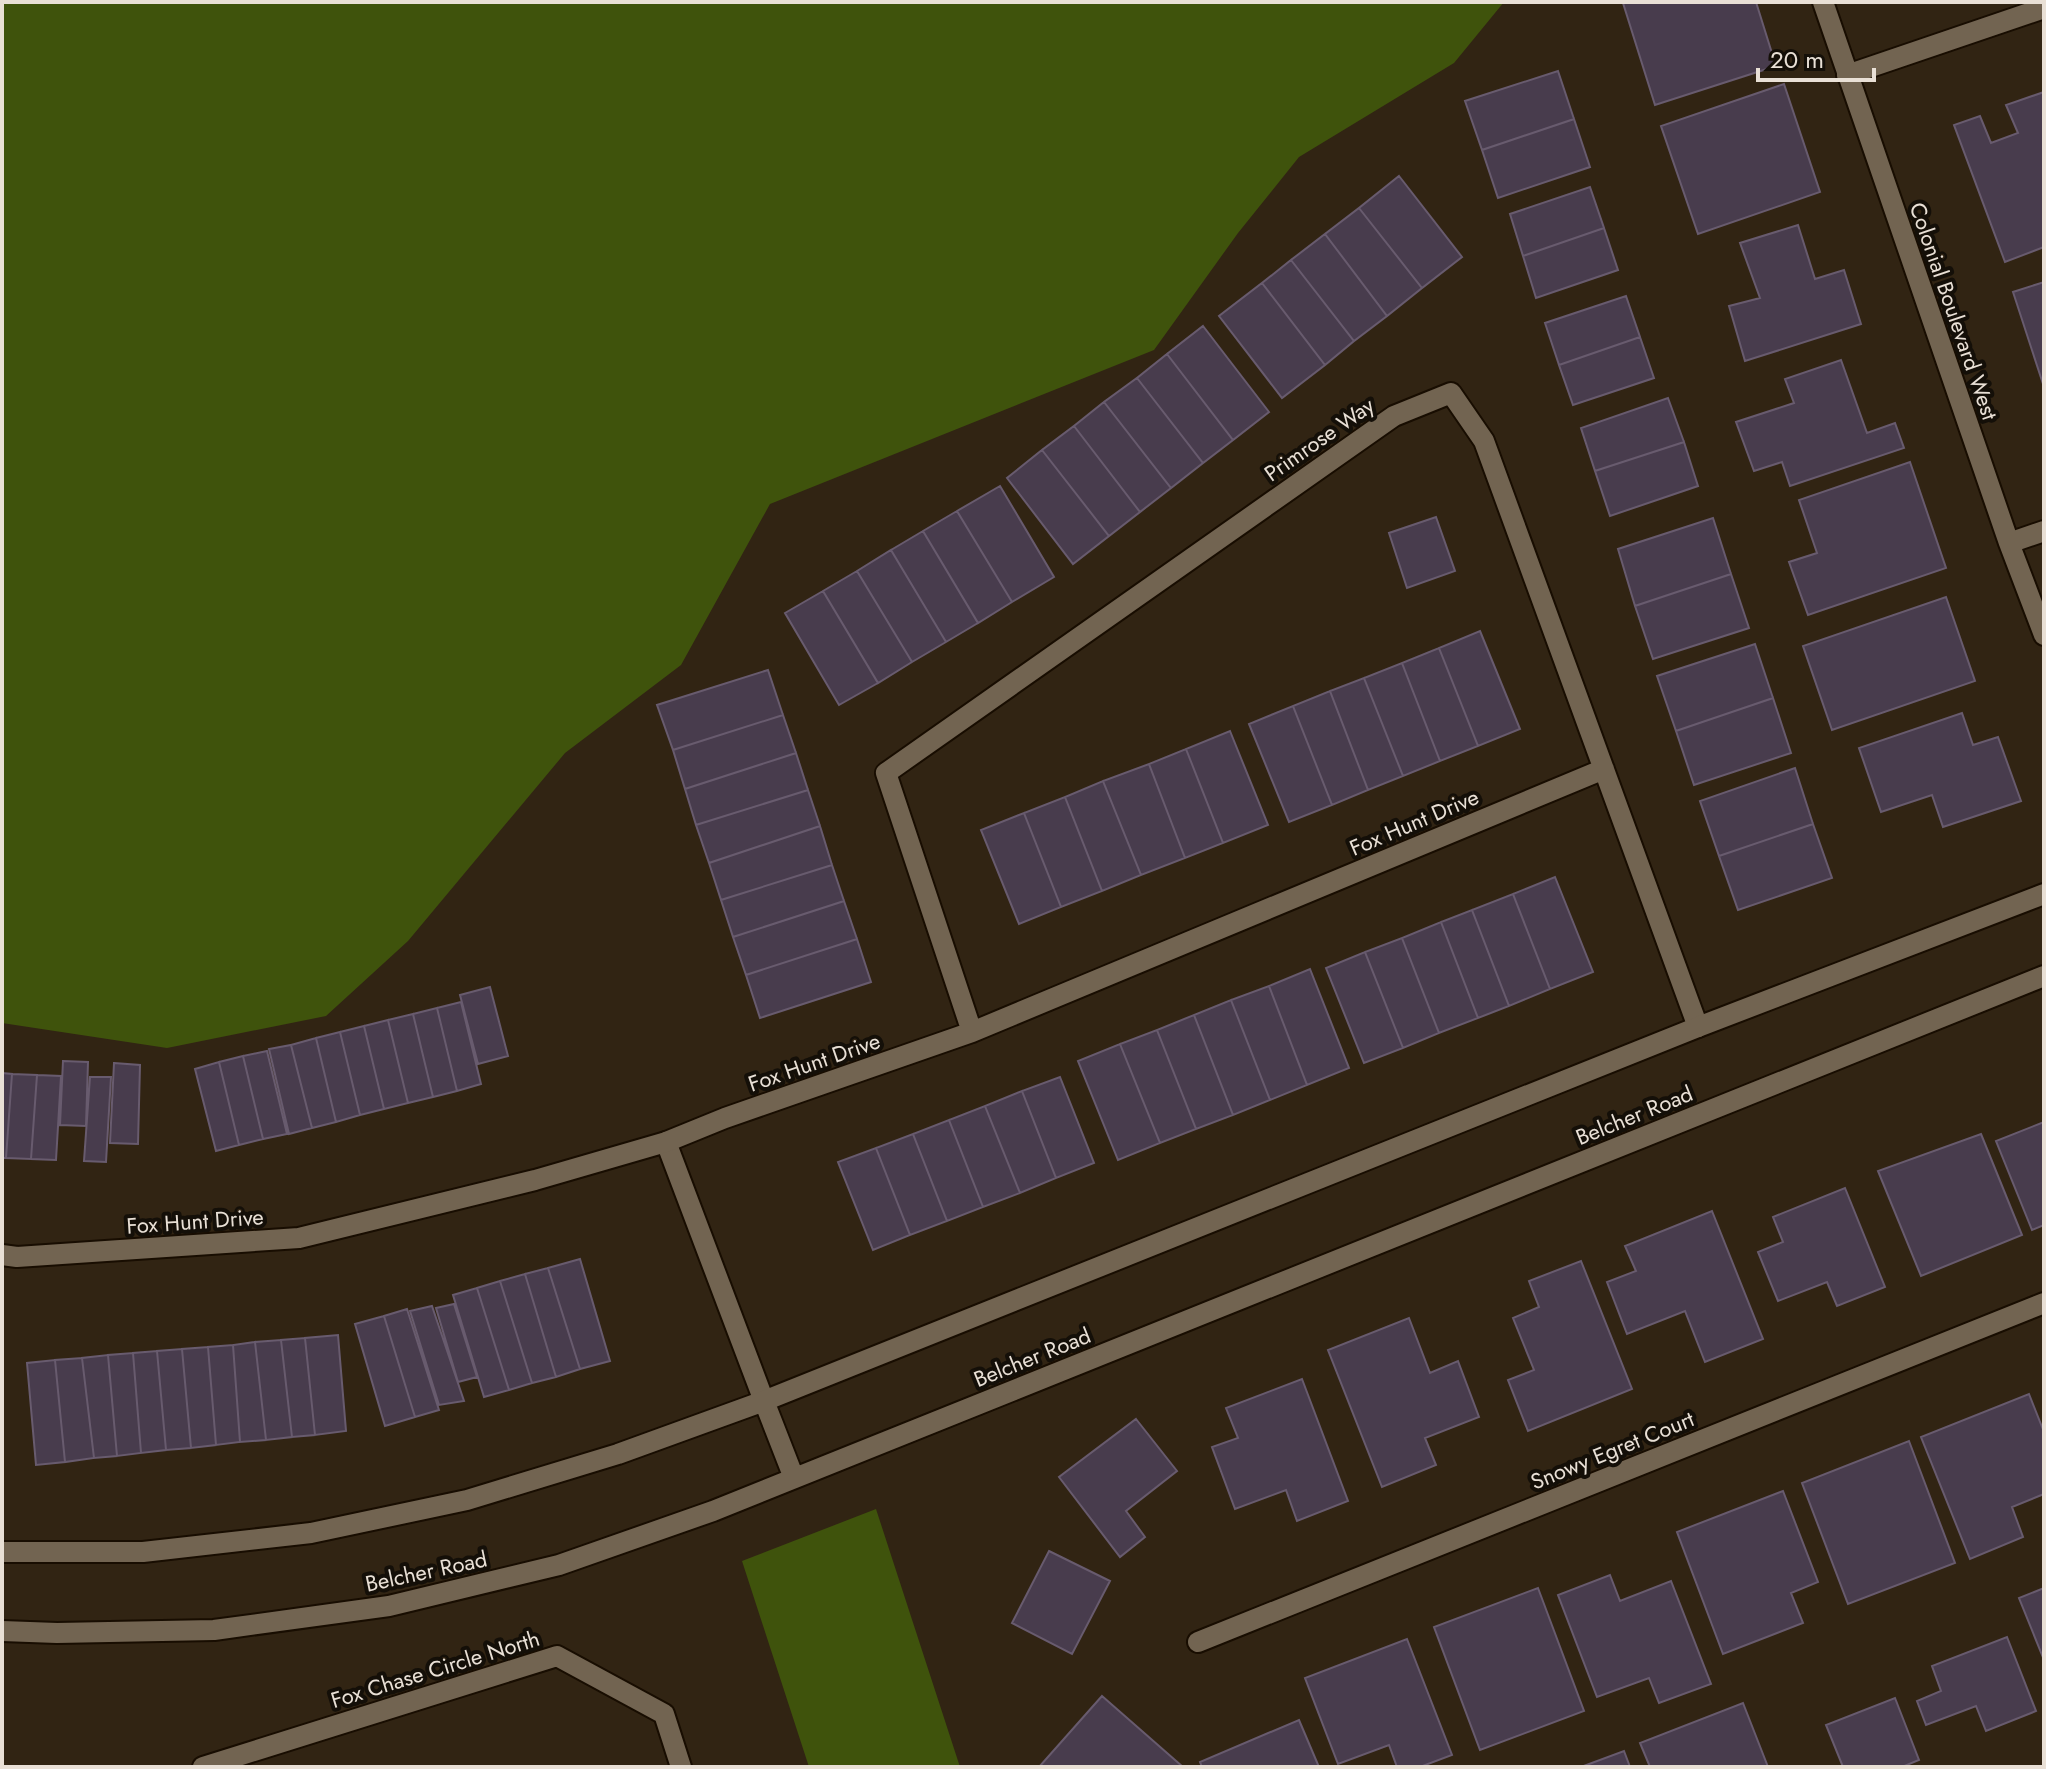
<svg xmlns="http://www.w3.org/2000/svg" width="2046" height="1769" font-family="Jost,sans-serif">
<rect width="100%" height="100%" fill="#312413"/>
<!-- green -->
<path fill="#3f530c" d="M2,2H1504L1454,63L1299,157L1238,233L1154,350L770,504L681,665L565,753L408,941L326,1016L167,1048L2,1023Z
M876,1509L960,1767H809L742,1561Z"/>
<!-- building -->
<path fill="#483c4d" stroke="#685b6e" stroke-width="2" d="M1756,2L1776,66L1655,105L1623,3Z
M1558,71L1574,119L1482,150L1465,101Z
M1784,84L1820,192L1698,234L1661,126Z
M2044,92V247L2005,262L1954,125L1980,116L1991,143L2018,133L2006,105Z
M1574,119L1590,167L1498,198L1482,150Z
M1399,176L1462,257L1422,288L1359,208Z
M1590,187L1604,228L1523,256L1510,214Z
M1359,208L1422,288L1387,316L1325,234Z
M1798,225L1815,279L1844,270L1861,324L1745,361L1729,306L1760,298L1740,243Z
M1604,228L1618,270L1536,298L1523,256Z
M1325,234L1387,316L1354,341L1291,260Z
M1291,260L1354,341L1325,365L1262,283Z
M2044,282V387L2013,292Z
M1262,283L1325,365L1282,398L1219,316Z
M1626,296L1640,337L1559,365L1545,323Z
M1203,326L1269,412L1233,440L1167,354Z
M1640,337L1654,378L1573,405L1559,365Z
M1167,354L1233,440L1203,463L1137,378Z
M1841,360L1867,433L1895,423L1904,448L1790,486L1782,462L1754,471L1736,422L1794,403L1785,379Z
M1137,378L1203,463L1171,488L1104,402Z
M1668,398L1684,442L1595,471L1581,428Z
M1104,402L1171,488L1140,512L1074,426Z
M1074,426L1140,512L1109,536L1042,450Z
M1684,442L1698,486L1610,516L1595,471Z
M1042,450L1109,536L1073,564L1007,478Z
M1910,462L1946,568L1808,615L1789,562L1817,553L1799,500Z
M1000,486L1054,577L1012,602L957,511Z
M957,511L1012,602L978,623L923,531Z
M1436,517L1455,571L1407,588L1389,533Z
M1713,518L1731,574L1635,606L1618,549Z
M923,531L978,623L946,642L891,550Z
M891,550L946,642L912,662L857,571Z
M857,571L912,662L878,683L823,591Z
M1731,574L1749,628L1653,659L1635,606Z
M823,591L878,683L839,705L785,613Z
M1946,597L1975,681L1832,730L1803,646Z
M1480,631L1520,729L1478,746L1439,648Z
M1755,644L1773,698L1676,731L1657,676Z
M1439,648L1478,746L1440,761L1402,663Z
M1402,663L1440,761L1403,776L1364,678Z
M768,670L783,715L673,750L657,705Z
M1364,678L1403,776L1368,790L1330,691Z
M1330,691L1368,790L1332,805L1293,706Z
M1773,698L1791,753L1694,785L1676,731Z
M1293,706L1332,805L1289,822L1249,724Z
M1962,713L1973,745L1998,737L2021,801L1943,827L1932,795L1881,812L1859,748Z
M783,715L796,753L685,789L673,750Z
M1230,731L1268,825L1223,843L1186,749Z
M1186,749L1223,843L1185,858L1149,764Z
M796,753L808,790L696,825L685,789Z
M1149,764L1185,858L1141,875L1103,781Z
M1795,768L1813,824L1719,856L1700,801Z
M1103,781L1141,875L1102,891L1065,797Z
M808,790L820,826L709,863L696,825Z
M1065,797L1102,891L1061,907L1024,813Z
M1024,813L1061,907L1019,924L981,830Z
M1813,824L1832,878L1738,910L1719,856Z
M820,826L832,865L721,900L709,863Z
M832,865L844,901L733,937L721,900Z
M1555,877L1593,972L1550,989L1513,894Z
M1513,894L1550,989L1509,1006L1472,910Z
M844,901L857,939L746,975L733,937Z
M1472,910L1509,1006L1478,1018L1441,922Z
M1441,922L1478,1018L1439,1033L1402,938Z
M1402,938L1439,1033L1403,1048L1365,952Z
M857,939L871,982L760,1018L746,975Z
M1365,952L1403,1048L1364,1063L1326,968Z
M1310,969L1349,1068L1307,1085L1269,986Z
M1269,986L1307,1085L1270,1100L1231,1000Z
M490,987L508,1056L478,1064L460,995Z
M1231,1000L1270,1100L1233,1115L1194,1015Z
M461,1002L481,1084L457,1091L437,1008Z
M437,1008L457,1091L433,1097L413,1014Z
M413,1014L433,1097L408,1103L388,1020Z
M1194,1015L1233,1115L1196,1129L1157,1030Z
M388,1020L408,1103L384,1109L364,1026Z
M364,1026L384,1109L360,1115L340,1032Z
M1157,1030L1196,1129L1160,1143L1120,1044Z
M340,1032L360,1115L336,1122L316,1038Z
M316,1038L336,1122L312,1128L291,1045Z
M1120,1044L1160,1143L1118,1160L1078,1061Z
M291,1045L312,1128L289,1134L269,1049Z
M267,1051L287,1134L263,1139L243,1056Z
M243,1056L263,1139L239,1145L219,1062Z
M63,1061L88,1062L86,1126L60,1125Z
M219,1062L239,1145L216,1151L195,1069Z
M114,1063L140,1065L138,1144L110,1143Z
M2,1073L12,1074L6,1158H2Z
M12,1074L37,1075L31,1159L6,1158Z
M37,1075L61,1076L56,1160L31,1159Z
M90,1077H111L106,1162L84,1161Z
M1060,1077L1094,1163L1056,1178L1022,1091Z
M1022,1091L1056,1178L1020,1193L985,1106Z
M985,1106L1020,1193L983,1207L949,1120Z
M949,1120L983,1207L947,1221L913,1134Z
M2044,1122V1225L2032,1230L1996,1141Z
M913,1134L947,1221L910,1235L876,1148Z
M1981,1134L2022,1235L1921,1276L1878,1171Z
M876,1148L910,1235L873,1250L838,1162Z
M1845,1188L1885,1287L1837,1306L1827,1282L1778,1301L1758,1252L1783,1242L1773,1217Z
M1712,1211L1763,1339L1705,1362L1685,1311L1627,1334L1607,1282L1636,1271L1625,1246Z
M580,1259L610,1361L580,1369L548,1268Z
M1581,1261L1632,1389L1528,1431L1508,1380L1534,1370L1513,1318L1539,1307L1529,1281Z
M548,1268L580,1369L556,1377L525,1274Z
M525,1274L556,1377L532,1383L500,1281Z
M500,1281L532,1383L509,1390L477,1288Z
M477,1288L509,1390L484,1397L453,1295Z
M454,1304L477,1377L458,1382L436,1308Z
M432,1306L464,1401L439,1405L410,1311Z
M407,1309L439,1410L415,1417L384,1316Z
M384,1316L415,1417L385,1426L355,1324Z
M1409,1318L1430,1373L1458,1361L1479,1417L1425,1438L1436,1465L1382,1487L1328,1350Z
M338,1335L346,1431L315,1435L305,1338Z
M305,1338L315,1435L292,1437L281,1340Z
M281,1340L292,1437L266,1440L255,1342Z
M255,1342L266,1440L240,1442L233,1345Z
M233,1345L240,1442L216,1445L208,1347Z
M208,1347L216,1445L191,1448L182,1349Z
M182,1349L191,1448L166,1450L157,1351Z
M157,1351L166,1450L141,1453L133,1353Z
M133,1353L141,1453L117,1456L108,1355Z
M108,1355L117,1456L94,1458L82,1358Z
M82,1358L94,1458L65,1462L55,1360Z
M55,1360L65,1462L36,1465L27,1363Z
M1302,1379L1348,1501L1297,1521L1286,1490L1235,1509L1212,1447L1238,1438L1226,1408Z
M2029,1394L2044,1432V1494L2012,1507L2023,1537L1970,1559L1921,1437Z
M1136,1419L1177,1471L1126,1511L1145,1537L1120,1557L1059,1477Z
M1909,1441L1955,1563L1848,1604L1802,1483Z
M1783,1491L1818,1582L1791,1593L1803,1623L1723,1654L1677,1532Z
M1049,1551L1110,1581L1072,1654L1012,1623Z
M1610,1575L1620,1601L1671,1581L1711,1684L1659,1703L1649,1678L1597,1697L1558,1595Z
M1538,1588L1584,1711L1480,1750L1434,1627Z
M2044,1588V1660L2019,1598Z
M2007,1637L2036,1711L1986,1731L1976,1706L1926,1725L1917,1701L1941,1691L1932,1666Z
M1407,1639L1452,1755L1420,1767H1397L1389,1745L1338,1764L1305,1678Z
M1102,1696L1183,1767H1039Z
M1895,1698L1919,1760L1902,1767H1843L1826,1725Z
M1743,1703L1768,1767H1650L1640,1743Z
M1299,1720L1319,1767H1202L1200,1762Z
M1624,1751L1630,1767H1581Z"/>
<g fill="none" stroke-linecap="round" stroke-linejoin="round">
<defs>
<path id="lane" d="M666,1142L764,1401"/>
<path id="street" d="M1823,2L2009,543L2044,635
M1847,75L2044,8
M2009,543L2044,531
M972,1032L886,773L1394,416L1451,393L1484,441L1698,1027
M2,1255L17,1257L299,1238L535,1180L666,1142L725,1118L972,1032L1604,769
M1198,1642L2044,1303
M203,1767L557,1656L664,1714L681,1767"/>
<path id="secondary" d="M764,1401L794,1478
M2,1552H143L311,1533L467,1500L618,1454L764,1401L1698,1027L2044,894
M2,1631L57,1633L214,1630L389,1606L559,1565L713,1511L2044,976"/>
</defs>
<!-- lane casing -->
<use href="#lane" stroke="#180d01" stroke-width="24"/>
<!-- street casing -->
<use href="#street" stroke="#180d01" stroke-width="24"/>
<!-- secondary casing -->
<use href="#secondary" stroke="#180d01" stroke-width="24"/>
<!-- lane -->
<use href="#lane" stroke="#726451" stroke-width="20"/>
<!-- street -->
<use href="#street" stroke="#726451" stroke-width="20"/>
<!-- secondary -->
<use href="#secondary" stroke="#726451" stroke-width="20"/>
</g>
<g text-anchor="middle" stroke-width="8" stroke-linejoin="round" paint-order="stroke">
<!-- street labels -->
<g font-size="22" fill="#e9e0d6" stroke="#140f08">
<text transform="translate(1954 311) rotate(71)" y="8">Colonial Boulevard West</text>
<text transform="translate(1319 439) rotate(-35)" y="8">Primrose Way</text>
<text transform="translate(1414 822) rotate(-23)" y="8">Fox Hunt Drive</text>
<text transform="translate(814 1062) rotate(-19)" y="8">Fox Hunt Drive</text>
<text transform="translate(1634 1115) rotate(-22)" y="8">Belcher Road</text>
<text transform="translate(195 1221) rotate(-4)" y="8">Fox Hunt Drive</text>
<text transform="translate(1032 1357) rotate(-22)" y="8">Belcher Road</text>
<text transform="translate(1612 1450) rotate(-22)" y="8">Snowy Egret Court</text>
<text transform="translate(426 1571) rotate(-12)" y="8">Belcher Road</text>
<text transform="translate(435 1669) rotate(-17)" y="8">Fox Chase Circle North</text>
</g>
</g>
<!-- border -->
<rect width="2046" height="1769" fill="none" stroke="#e9e0d6" stroke-width="8"/>
<!-- scale -->
<path d="M1758 68v12h116v-12" fill="none" stroke="#e9e0d6" stroke-width="4"/>
<text x="1770" y="68" font-size="24" fill="#e9e0d6" stroke="#140f08" stroke-width="6" paint-order="stroke">20 m</text>
</svg>
